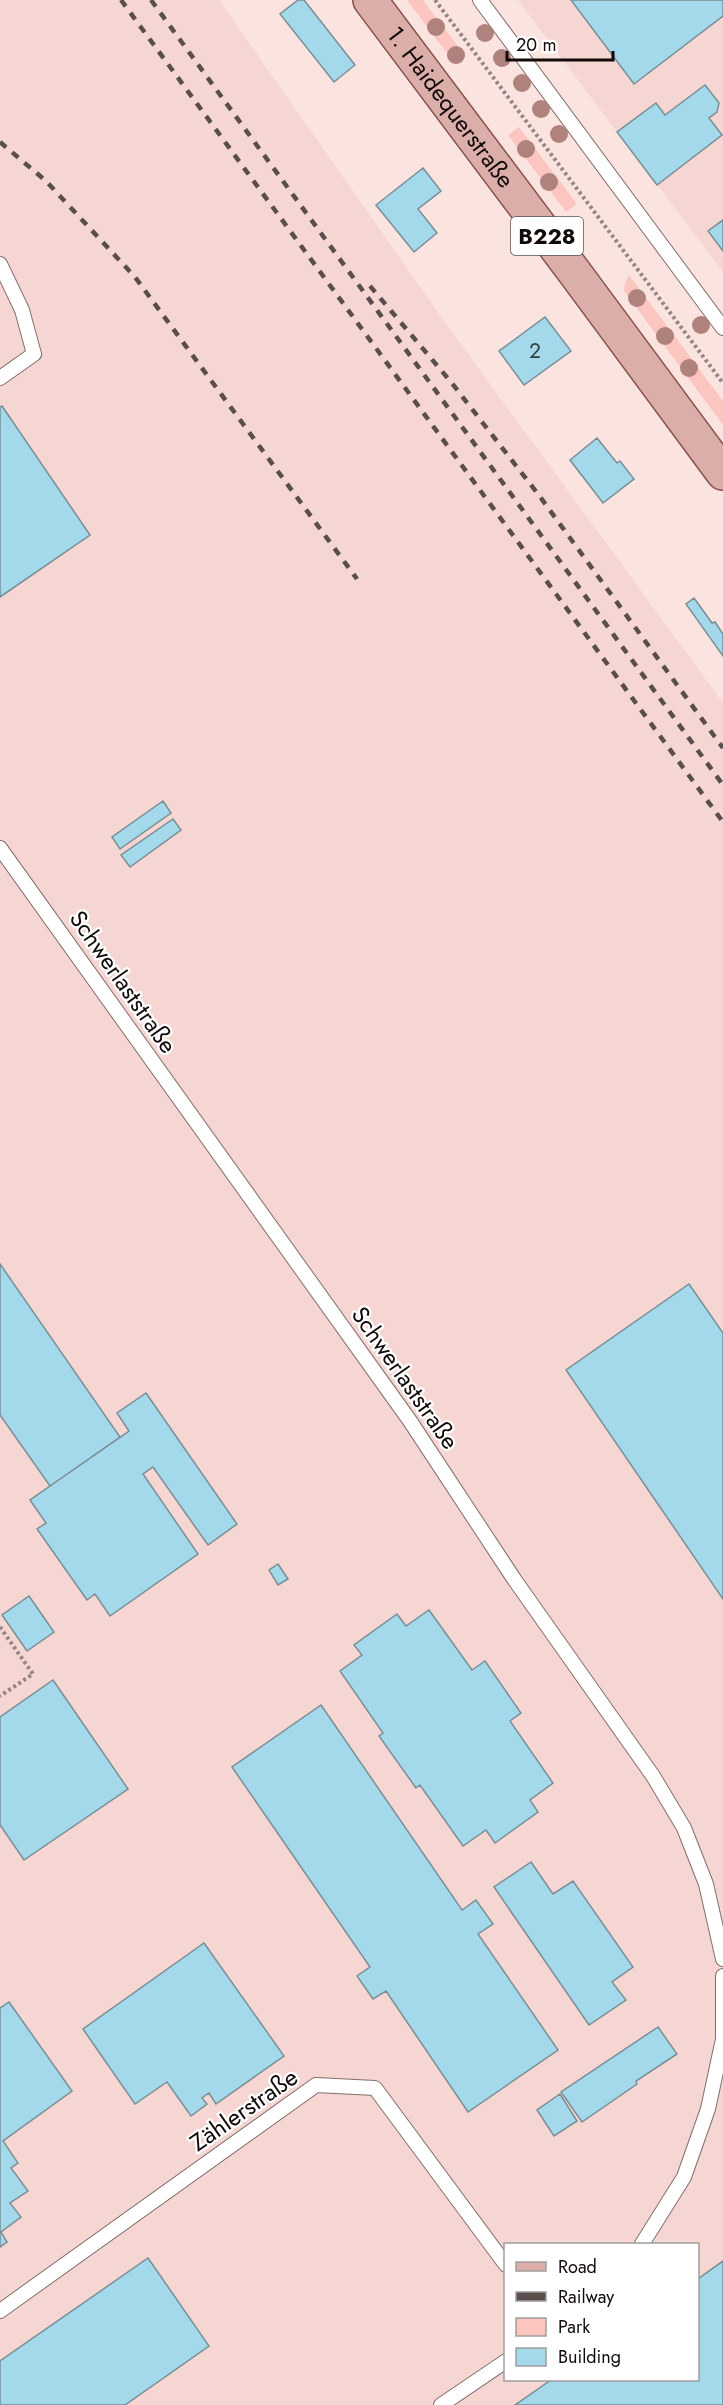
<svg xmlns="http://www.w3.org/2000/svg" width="723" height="2405" font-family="Jost,sans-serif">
<rect width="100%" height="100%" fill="#fbe4e0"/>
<!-- built -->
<path fill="#f5d6d2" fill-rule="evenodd" d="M0,0H219L449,328L723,703V2405H0ZM506,2244H698V2380H506Z
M518,0H723V272L617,132Z"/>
<!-- green -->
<path fill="#fbc6bf" d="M407,0H423L466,57L457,63L446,52Z
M519,127L577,204L566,212L508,135Z
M629,275L723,401V425L624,291L625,283Z"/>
<!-- building -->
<path fill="#a3d9eb" stroke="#798e95" stroke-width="1.5" d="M298,0H304L355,65L334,82L280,14Z
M571,0H723V16L634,84Z
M705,85L719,103L717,112L709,118L722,135L657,185L617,132L656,103L665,115Z
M423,168L441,191L418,209L437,233L414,252L376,205Z
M723,220V251L708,231Z
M545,317L571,351L524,385L499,351Z
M2,406L90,535L0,597V407Z
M597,438L617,463L620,461L634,479L603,503L570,460Z
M694,598L712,623L715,622L723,634V656L686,604Z
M163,801L171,813L120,849L112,837Z
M173,819L181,830L130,867L121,855Z
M0,1264L120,1437L50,1486L0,1415Z
M689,1284L723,1333V1599L566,1370Z
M146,1393L237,1524L208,1545L153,1467L143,1474L198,1554L110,1616L95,1594L87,1600L37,1529L46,1523L30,1500L129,1431L117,1413Z
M278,1564L288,1579L278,1585L269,1570Z
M29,1596L54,1632L27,1651L2,1615Z
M429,1610L472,1670L485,1661L521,1713L510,1721L553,1783L530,1800L538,1812L495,1843L486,1830L463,1846L420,1785L416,1788L379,1736L383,1733L340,1671L362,1655L354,1645L397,1614L406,1626Z
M53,1680L128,1789L24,1860L0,1825V1717Z
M321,1705L462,1910L476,1900L493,1924L478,1934L558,2050L468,2112L386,1991L373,1999L357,1976L370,1967L232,1767Z
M531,1862L553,1894L573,1881L633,1967L612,1982L626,2000L589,2025L494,1887Z
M204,1943L284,2056L216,2104L209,2093L202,2098L207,2104L191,2116L167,2082L135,2104L83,2029Z
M9,2002L72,2091L3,2141L18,2163L11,2168L28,2191L10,2203L21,2217L1,2232L7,2242L0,2247V2008Z
M658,2027L677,2054L636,2081L637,2084L582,2122L561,2092Z
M560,2094L577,2121L554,2136L537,2110Z
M148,2258L209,2346L125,2405H0V2361Z
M723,2261V2405H515L551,2380H698V2279Z"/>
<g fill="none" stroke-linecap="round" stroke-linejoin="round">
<defs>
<path id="lane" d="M480,0L723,328
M0,264L22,310L34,354L0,378
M0,848L410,1421L514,1579L653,1776L684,1828L706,1884L723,1959
M642,2244L684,2177L708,2109L723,2039V1976
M0,2311L316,2085L375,2088L506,2265
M441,2405L506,2361"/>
<g id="primary">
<path id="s1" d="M370,0L575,273L723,473"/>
</g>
</defs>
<!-- lane casing -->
<use href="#lane" stroke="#836f6c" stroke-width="16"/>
<!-- primary casing -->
<use href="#primary" stroke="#86524b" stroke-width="36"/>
<!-- path -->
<path stroke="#968683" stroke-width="4" stroke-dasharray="3 3" stroke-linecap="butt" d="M435,0L723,383
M0,1627L33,1674L0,1696"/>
<!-- lane -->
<use href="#lane" stroke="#fff" stroke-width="14"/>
<!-- primary -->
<use href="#primary" stroke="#dcaea9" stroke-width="33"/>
<!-- rail -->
<path stroke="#5a4e4c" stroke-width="4.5" stroke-dasharray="8 8" stroke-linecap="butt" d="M121,0L723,822
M151,0L723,785
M0,142L46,181L135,277L357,579
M370,286L451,382L538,494L723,748"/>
</g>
<!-- trees -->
<g fill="#af827d">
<circle cx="436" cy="27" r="9"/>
<circle cx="485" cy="33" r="9"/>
<circle cx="456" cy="55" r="9"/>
<circle cx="502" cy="58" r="9"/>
<circle cx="522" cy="83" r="9"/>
<circle cx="541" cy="109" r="9"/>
<circle cx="559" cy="134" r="9"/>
<circle cx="526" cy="149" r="9"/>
<circle cx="549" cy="182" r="9"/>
<circle cx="637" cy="298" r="9"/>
<circle cx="701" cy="325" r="9"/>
<circle cx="665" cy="336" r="9"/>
<circle cx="689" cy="368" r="9"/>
</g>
<g text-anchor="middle" stroke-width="4.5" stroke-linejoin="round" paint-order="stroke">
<!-- number labels -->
<g font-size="21" fill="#363e42">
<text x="535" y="358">2</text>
</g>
<!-- shield labels -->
<rect fill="#fff" stroke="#585453" stroke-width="1.5" x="511" y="217" width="72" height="38" rx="4.5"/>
<g font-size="22" font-weight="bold" fill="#110a09">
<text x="547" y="244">B228</text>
</g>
<!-- street labels -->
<g font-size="24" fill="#110a09" stroke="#fff">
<text dy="8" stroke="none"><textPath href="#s1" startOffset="134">1. Haidequerstraße</textPath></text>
<text transform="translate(123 982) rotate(55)" y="8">Schwerlaststraße</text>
<text transform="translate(405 1378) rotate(55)" y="8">Schwerlaststraße</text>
<text transform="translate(244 2110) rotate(-35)" y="8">Zählerstraße</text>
</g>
</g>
<!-- legend -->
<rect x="504" y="2243" width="195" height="138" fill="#ffffff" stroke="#a09d9d" stroke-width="1.5"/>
<rect x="516" y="2262" width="30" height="9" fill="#dcaea9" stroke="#a09d9d" stroke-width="1.5"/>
<text x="558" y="2273" font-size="18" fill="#110a09">Road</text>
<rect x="516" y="2292" width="30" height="9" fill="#5a4e4c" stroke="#a09d9d" stroke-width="1.5"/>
<text x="558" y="2303" font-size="18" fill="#110a09">Railway</text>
<rect x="516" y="2318" width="30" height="18" fill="#fbc6bf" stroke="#a09d9d" stroke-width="1.5"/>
<text x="558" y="2333" font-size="18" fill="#110a09">Park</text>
<rect x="516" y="2348" width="30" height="18" fill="#a3d9eb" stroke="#a09d9d" stroke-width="1.5"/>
<text x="558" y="2363" font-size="18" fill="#110a09">Building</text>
<!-- scale -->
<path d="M507 51v9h106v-9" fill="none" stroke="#110a09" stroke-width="3"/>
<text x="516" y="51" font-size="18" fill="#110a09" stroke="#ffffff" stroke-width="4.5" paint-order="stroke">20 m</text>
</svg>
